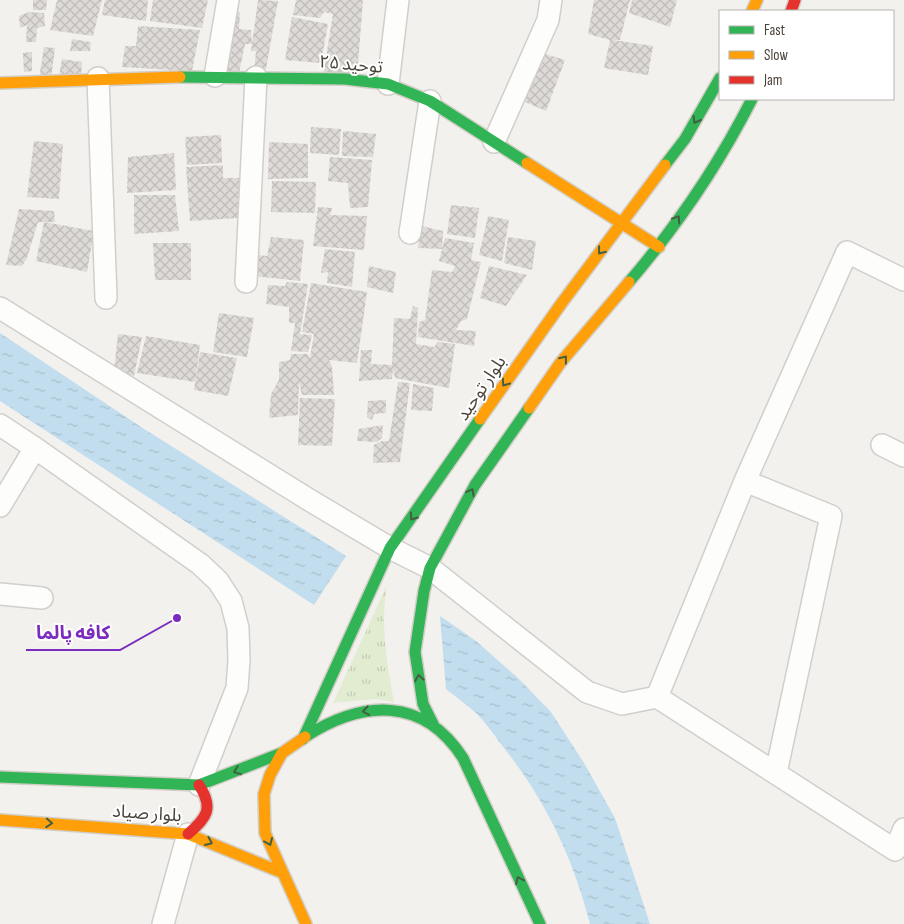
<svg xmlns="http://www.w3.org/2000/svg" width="904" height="924" font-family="'Sofia Sans Condensed','Noto Sans Arabic',sans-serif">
<defs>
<pattern id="grass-tufts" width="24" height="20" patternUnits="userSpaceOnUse" patternTransform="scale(1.25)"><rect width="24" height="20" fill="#e1ecd0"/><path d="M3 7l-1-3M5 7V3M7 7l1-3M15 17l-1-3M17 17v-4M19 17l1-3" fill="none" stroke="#c3ccb3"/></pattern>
<pattern id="water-ripples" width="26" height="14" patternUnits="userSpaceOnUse" patternTransform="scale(1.25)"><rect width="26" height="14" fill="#c1ddee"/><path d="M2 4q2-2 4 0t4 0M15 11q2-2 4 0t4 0" fill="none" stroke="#a7bfcd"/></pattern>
<pattern id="building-cross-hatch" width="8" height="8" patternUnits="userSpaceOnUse" patternTransform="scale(1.25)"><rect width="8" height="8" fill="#dddad7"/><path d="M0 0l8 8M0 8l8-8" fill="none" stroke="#bfbcb9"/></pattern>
</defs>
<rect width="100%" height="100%" fill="#f3f1ee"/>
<!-- grass -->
<path fill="url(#grass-tufts)" d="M387,585C380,625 387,662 394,702L376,699L333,703Z"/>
<!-- water -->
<path fill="url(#water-ripples)" d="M0,333L141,427L346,556L314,605L0,401Z
M440,616L476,641L518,678L551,712L584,763L615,818L650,924H590C573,857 544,797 500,743C493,733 485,722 476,713C467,705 456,697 446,689Z"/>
<!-- building -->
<path fill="url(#building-cross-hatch)" d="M33,0H47L46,10H33Z
M57,0H102L93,36L50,30Z
M105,0H148L146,21L102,15Z
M153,0H208L202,28L150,21Z
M258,0L278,1L266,69L254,72L256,51H251L252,44H245L239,73H218L229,11L240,12L239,29L251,30L252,44Z
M296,0H363L357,77L323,76L333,14L324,12L320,18L293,15Z
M594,0H630L620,40H613L653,46L648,75L604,68L610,40L588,34Z
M632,0H677L670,27L629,13Z
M29,12L44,13L45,26L37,28L36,42H26L27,25L20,28L19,16Z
M292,17L328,24L321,63L285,60Z
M138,26L200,30L192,71L122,67L125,46H136Z
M72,39L91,42L90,51H70Z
M44,47L55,48L51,79H39Z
M32,52V71L24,72L23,53Z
M542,53L565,60L546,111L523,101Z
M62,59L82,62L81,78L59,76Z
M311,127L341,129L339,155L310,153Z
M343,131L376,134L373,157L342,156Z
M221,135L222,163L187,165L185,137Z
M34,141L63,144L59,199L27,197Z
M269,142L308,144V178L268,179Z
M174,153L176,190L127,193L128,157Z
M330,157L372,160L368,207L350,208L348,183L328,181Z
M223,165V178H239V218L190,221L186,167Z
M272,181L316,182L315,213L271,212Z
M134,195H175L179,231L134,234Z
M451,205L479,208L475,238L447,234Z
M318,207L332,208L330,215L367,216L364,250L313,246Z
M19,209L54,211L55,222H44L94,231L87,272L36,261L44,222H38L27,258L22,266L6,265Z
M488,216L509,220L502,261L479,255Z
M421,226L443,231L442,249L445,238L474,243L471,260L481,262L467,319L461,321L456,330L476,331L474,346L418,337L419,322L425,320L432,270L452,272L455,266L439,261L442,249L418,248Z
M271,237L304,240L300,281L246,275L250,254L267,256Z
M508,237L536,241L532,270L504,263Z
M153,243H191V280H155Z
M325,249L355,252L352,287L327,283L328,272L321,273Z
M369,266L396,272L393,293L367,287Z
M489,266L527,275L506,306L480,298Z
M287,282L308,284L300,334L312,335L308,352L291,351L295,323H289V307L266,304L268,285L285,286Z
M311,283L367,292L357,363L329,360L332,366L334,395H302L299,382L298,415L269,418L271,394L279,380V362L290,360L291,354H308L310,358L314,334L302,332Z
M413,306L418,308L416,344L434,347L438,342L455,344L449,388L395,378L393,369L392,379L359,381L361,350H372L371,364L392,365L394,318L410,319Z
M219,313L254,318L247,357L213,352Z
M118,334L142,337L134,376L114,370Z
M146,336L200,345L195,382L137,373Z
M200,352L237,358L228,396L194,390Z
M398,382L410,383L400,462L373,463L374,445L382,441H389Z
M413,384L434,388L432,411L411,410Z
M300,398L335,399L332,446L298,445Z
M386,400V413L374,414L372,420L367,417L368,401Z
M383,425L382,438L377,442L357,441L359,429Z"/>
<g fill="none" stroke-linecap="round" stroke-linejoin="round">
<defs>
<path id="street" d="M215,76L228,0
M98,78L106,298
M388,84L398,0
M494,142L548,20L551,0
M410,233L430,101
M246,282L256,77
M0,308L311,501L390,548L430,568L587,692L622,704L657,697L745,481L847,252L904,280
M0,425L35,448L0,506
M882,445L904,456
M35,448L200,564L218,581L231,601L238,628L239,660L237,688L199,785
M745,481L831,516L776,773
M0,594L42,598
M657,697L895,850L904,829
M163,924L188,834"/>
<path id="fast" d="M180,77L345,79L388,84L430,101L527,163
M665,165L685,139L720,78
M629,282C676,227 719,164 752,99
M433,724L423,704L415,652L424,591L430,568L475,485L529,408
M305,737C362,700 423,696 463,758L540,924
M303,739L390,548L480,419
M0,777L199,785L282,753"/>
<path id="slow" d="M752,11L757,0
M0,83L180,77
M527,163L659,247
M529,408L561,362L629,282
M480,419L561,304L665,165
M305,737L282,753L270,775L264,794L265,833L306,924
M0,820L188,834L283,873"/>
<path id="jam" d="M791,11L795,0
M188,834C207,818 214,808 199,785"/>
</defs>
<!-- street casing -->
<use href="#street" stroke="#d1cfcc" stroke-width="24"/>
<!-- fast casing -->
<use href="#fast" stroke="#d2cec5" stroke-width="14"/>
<!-- slow casing -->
<use href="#slow" stroke="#d2cec5" stroke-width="14"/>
<!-- jam casing -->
<use href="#jam" stroke="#d2cec5" stroke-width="14"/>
<!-- street -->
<use href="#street" stroke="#fdfdfc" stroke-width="21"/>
<!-- fast -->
<use href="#fast" stroke="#30b455" stroke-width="11"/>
<!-- slow -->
<use href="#slow" stroke="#ff9f0a" stroke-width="11"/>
<!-- jam -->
<use href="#jam" stroke="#e5322d" stroke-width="11"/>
</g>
<!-- one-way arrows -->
<defs><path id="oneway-chevron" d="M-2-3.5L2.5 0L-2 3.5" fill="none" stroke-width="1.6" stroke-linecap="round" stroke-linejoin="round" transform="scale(1.25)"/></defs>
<g stroke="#445f41">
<use href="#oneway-chevron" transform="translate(696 120) rotate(120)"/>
<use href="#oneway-chevron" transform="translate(677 219) rotate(-56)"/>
<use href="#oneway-chevron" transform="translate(601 251) rotate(128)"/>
<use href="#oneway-chevron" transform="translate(564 359) rotate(-51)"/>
<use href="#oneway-chevron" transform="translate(505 383) rotate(125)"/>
<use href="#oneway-chevron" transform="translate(471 492) rotate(-62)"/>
<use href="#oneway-chevron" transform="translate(413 517) rotate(126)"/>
<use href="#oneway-chevron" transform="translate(419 678) rotate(-99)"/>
<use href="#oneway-chevron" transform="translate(366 711) rotate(170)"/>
<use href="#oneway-chevron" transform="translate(237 771) rotate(159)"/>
<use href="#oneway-chevron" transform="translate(49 823) rotate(4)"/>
<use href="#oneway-chevron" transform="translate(209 842) rotate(23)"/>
<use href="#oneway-chevron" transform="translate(269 842) rotate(67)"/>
<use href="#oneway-chevron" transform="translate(519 880) rotate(-115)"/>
</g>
<g text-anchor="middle" stroke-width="4" stroke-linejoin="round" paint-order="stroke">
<!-- street labels -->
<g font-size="18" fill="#4a433a" stroke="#fff">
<text transform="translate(351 64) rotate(5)" y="6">توحید ۲۵</text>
<text transform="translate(481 388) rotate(-56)" y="6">بلوار توحید</text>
<text transform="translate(147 813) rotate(4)" y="6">بلوار صیاد</text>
</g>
</g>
<!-- callouts -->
<path fill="none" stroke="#7b2cbf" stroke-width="2" d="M177 618L120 650H26"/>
<circle fill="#7b2cbf" stroke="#fff" stroke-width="2" cx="177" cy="618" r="5"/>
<g font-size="19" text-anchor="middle" font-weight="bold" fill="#7b2cbf" stroke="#fff" stroke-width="4" stroke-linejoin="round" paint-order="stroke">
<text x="73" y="639">کافه پالما</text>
</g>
<!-- legend -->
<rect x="719" y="10" width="175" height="90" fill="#ffffff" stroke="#b7b4b0"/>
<rect x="729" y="26" width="25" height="8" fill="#30b455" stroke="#b7b4b0"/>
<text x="764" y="35" font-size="15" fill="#4a433a">Fast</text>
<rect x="729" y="51" width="25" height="8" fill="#ff9f0a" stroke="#b7b4b0"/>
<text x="764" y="60" font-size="15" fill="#4a433a">Slow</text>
<rect x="729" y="76" width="25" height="8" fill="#e5322d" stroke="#b7b4b0"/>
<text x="764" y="85" font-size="15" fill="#4a433a">Jam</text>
</svg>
